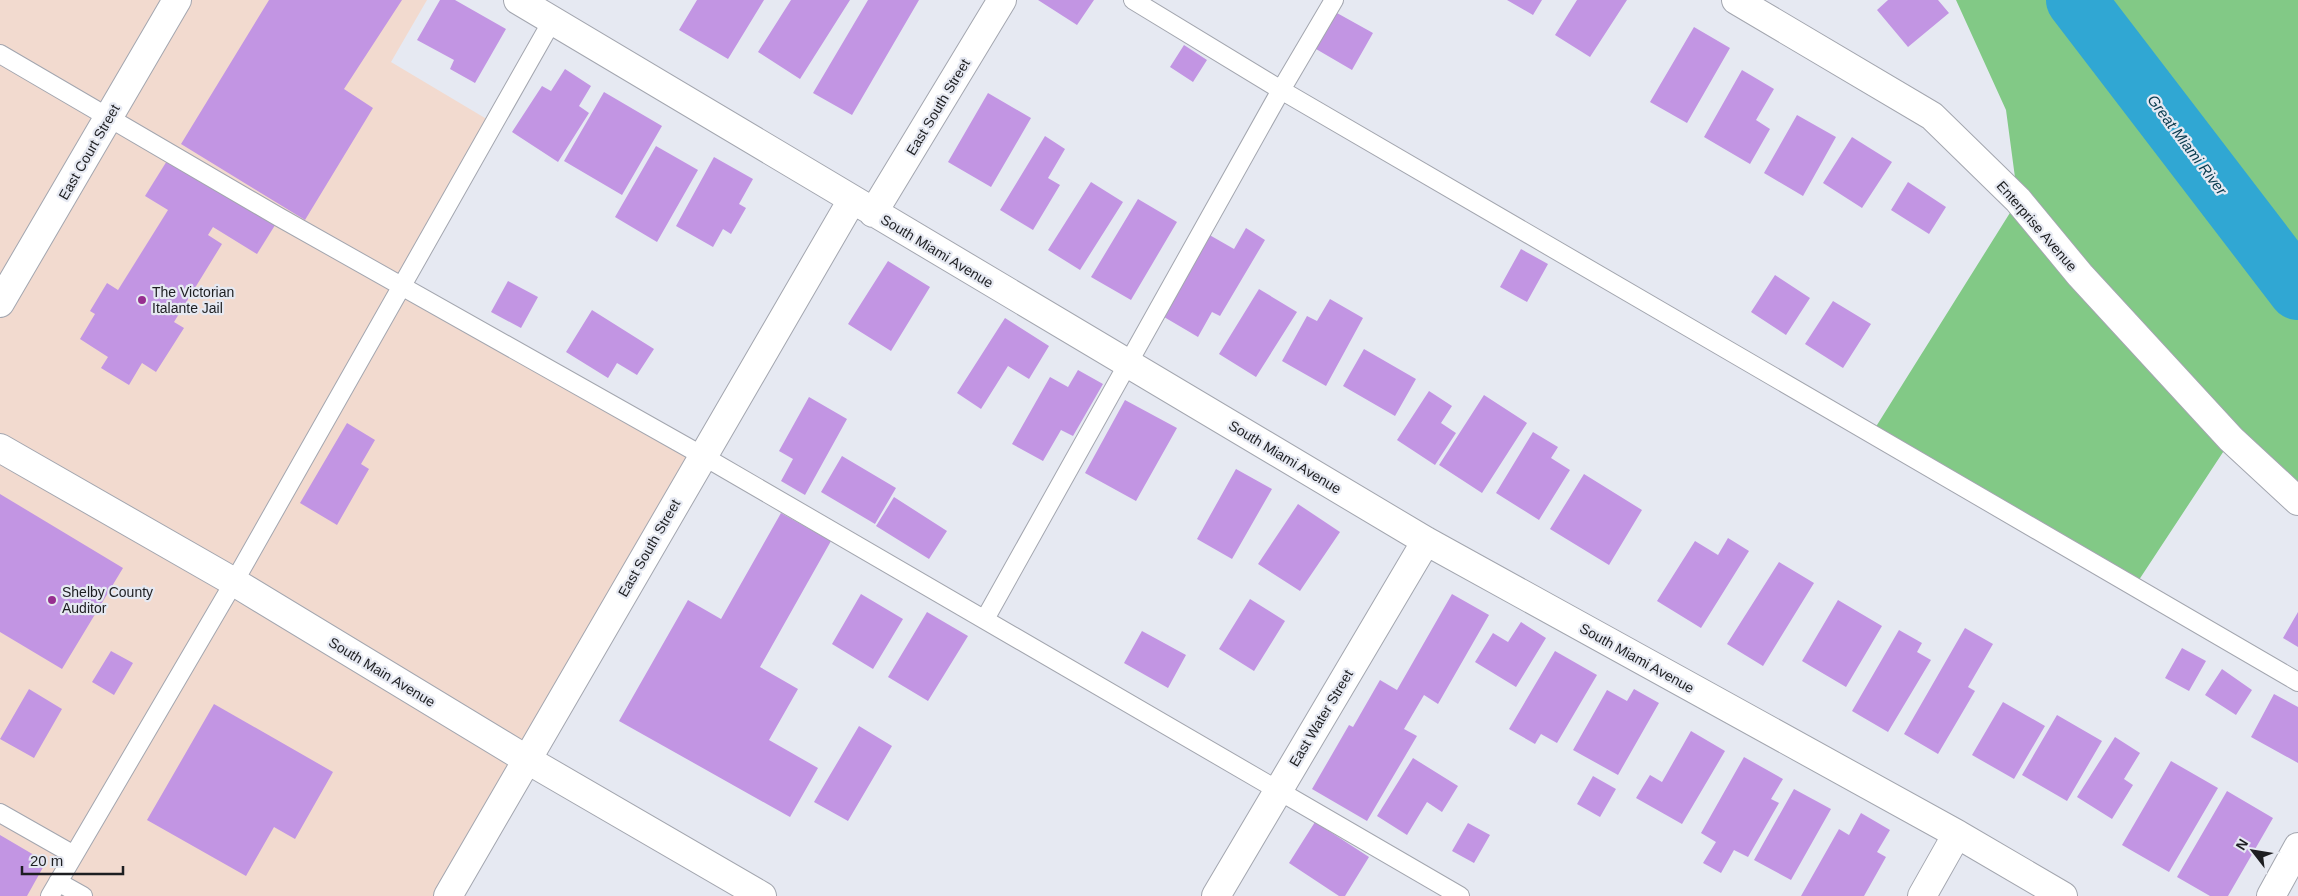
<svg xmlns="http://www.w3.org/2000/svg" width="2298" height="896" font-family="Helvetica,sans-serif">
<rect width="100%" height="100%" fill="#e6e9f2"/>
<!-- commercial -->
<path fill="#f2dacf" d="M0,0H427L391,62L495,124L402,285L703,456L448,896H0Z"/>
<!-- forest -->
<path fill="#82c986" d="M1956,0H2298V501L2231,440L2133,589L1872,433L2018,200L2006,110Z"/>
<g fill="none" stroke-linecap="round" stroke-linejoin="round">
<!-- river -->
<path stroke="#30a7d3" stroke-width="60" d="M2076,0L2298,290"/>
</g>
<!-- building -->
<path fill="#c295e3" d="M269,0H402L344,89L373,108L305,220L181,144Z
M440,0H455L506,29L475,83L450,69L454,60L417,40Z
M697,0H764L728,59L679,30Z
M791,0H850L800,79L758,52Z
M868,0H919L852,115L813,93Z
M1038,0H1094L1077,25Z
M1507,0H1542L1533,15Z
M1577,0H1627L1590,57L1555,35Z
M1888,0H1938L1949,13L1908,47L1877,10Z
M1337,13L1373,33L1352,70L1316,49Z
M1694,27L1730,48L1687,123L1650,102Z
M1184,45L1207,60L1193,82L1170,67Z
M565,69L591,86L579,106L589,113L558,162L512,132L542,86L551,91Z
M1742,70L1774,89L1756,120L1770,129L1750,164L1704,137Z
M604,92L662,126L622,195L564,161Z
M988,93L1031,118L991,187L948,162Z
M1797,115L1836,137L1803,196L1764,173Z
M1045,136L1065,149L1048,178L1060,185L1033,230L1000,210Z
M1852,137L1892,162L1862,208L1823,183Z
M656,146L698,170L657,242L615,217Z
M170,156L277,222L257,254L213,227L208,235L222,244L174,322L184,328L156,372L142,363L129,385L101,368L108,357L80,339L95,314L90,311L107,283L118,290L168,210L145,196Z
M714,157L753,179L739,204L746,208L731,234L723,229L713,247L676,226Z
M1091,182L1123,202L1080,270L1048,250Z
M1908,182L1946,207L1929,234L1891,210Z
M1138,199L1177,222L1131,300L1091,277Z
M1246,228L1265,240L1220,316L1212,312L1198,337L1159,314L1206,233L1234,249Z
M1521,249L1548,264L1527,302L1500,287Z
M888,261L930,287L891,351L848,324Z
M1775,275L1810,298L1786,335L1751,312Z
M508,281L538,297L521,328L491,312Z
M1259,289L1297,312L1256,377L1219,354Z
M1330,299L1363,318L1326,386L1282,361L1307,316L1317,321Z
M1833,301L1871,324L1843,368L1805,344Z
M592,310L654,349L637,375L617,363L608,378L566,352Z
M1005,318L1049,346L1029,379L1008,366L981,409L957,393Z
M1364,349L1416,379L1395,416L1343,386Z
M1078,370L1103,384L1073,436L1061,430L1043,461L1012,444L1050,377L1068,387Z
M1429,391L1452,406L1441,423L1456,433L1435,465L1397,440Z
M1484,395L1527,423L1482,493L1439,465Z
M809,397L847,419L805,495L781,481L793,459L779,451Z
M1125,400L1177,428L1136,501L1085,473Z
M347,423L375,440L361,464L369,469L337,525L300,503Z
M1533,432L1558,447L1551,458L1570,470L1539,520L1496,493Z
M842,456L896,488L875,524L821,492Z
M1236,469L1272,489L1232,559L1197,539Z
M1584,474L1642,510L1609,565L1550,529Z
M0,494L123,568L62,669L0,632Z
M894,497L947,531L929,559L876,526Z
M1298,504L1340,532L1300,591L1258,564Z
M781,513L831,541L760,667L798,689L769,740L818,768L790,817L619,721L688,600L721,619Z
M1728,538L1749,551L1701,628L1657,601L1695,541L1718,555Z
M1779,562L1814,583L1763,666L1727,644Z
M861,594L903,619L873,669L832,644Z
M1452,594L1489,615L1438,704L1424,695L1404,729L1417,736L1367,821L1312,789L1349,725L1353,727L1380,680L1397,690Z
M1250,599L1285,621L1254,671L1219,649Z
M1838,600L1882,626L1846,687L1802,661Z
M927,612L968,636L928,701L888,677Z
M2298,612V647L2283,638Z
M1521,622L1546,638L1516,687L1475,662L1493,633L1508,642Z
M1965,628L1993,644L1968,687L1975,691L1938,754L1904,734Z
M1899,630L1922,643L1917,652L1931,660L1888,732L1852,711Z
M1142,631L1186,655L1168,688L1124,663Z
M2182,648L2206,661L2189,691L2165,678Z
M111,651L133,663L114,695L92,682Z
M1555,651L1597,675L1557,743L1541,734L1535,744L1509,729Z
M2222,669L2252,690L2236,715L2205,695Z
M29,689L62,709L34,758L0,739Z
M1634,689L1659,703L1618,775L1573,750L1607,690L1627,701Z
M2274,694L2298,707V763L2251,737Z
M2003,702L2045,726L2014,779L1972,755Z
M214,704L333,772L295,839L274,827L246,876L147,820Z
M2057,715L2102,741L2067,801L2022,775Z
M859,726L892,746L848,821L814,802Z
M1691,731L1725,751L1682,824L1636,798L1650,775L1662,782Z
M2115,737L2140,753L2124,779L2133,785L2112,819L2077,797Z
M1744,757L1783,779L1771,799L1779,803L1748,857L1734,850L1721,873L1703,863L1716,842L1701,833Z
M1413,758L1458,786L1442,812L1427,802L1407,835L1377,816Z
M2171,761L2218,788L2169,872L2122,845Z
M1593,776L1616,789L1600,817L1577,804Z
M1794,789L1831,809L1791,880L1754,860Z
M2227,791L2273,818L2228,896H2210L2177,877Z
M1861,813L1890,830L1877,852L1886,857L1864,896H1801L1839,829L1849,835Z
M1315,822L1369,857L1345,896H1339L1289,863Z
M1468,823L1490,835L1474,863L1452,851Z
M0,835L46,862L27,896H0Z"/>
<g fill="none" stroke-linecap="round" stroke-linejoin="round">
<defs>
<path id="service" d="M1133,0L1281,90L2298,682
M0,54L279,217L703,456L1460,896
M985,619L1281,90L1334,0
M0,813L74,855
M58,882L83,896
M50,896L234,582L552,21"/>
<path id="minor" d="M518,0L1426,541L1957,834L2063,896
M1736,0L1932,116L2018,200L2080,275L2231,439L2298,501
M873,213L1002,0
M448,896L852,200
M1216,896L1426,541
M1922,896L1957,834
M2271,896L2298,847"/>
<path id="secondary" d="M0,303L177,0
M0,448L234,582L526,759L762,896"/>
</defs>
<!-- service casing -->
<use href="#service" stroke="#a3a6af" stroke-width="20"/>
<!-- minor casing -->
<use href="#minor" stroke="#a3a6af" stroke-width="30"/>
<!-- secondary casing -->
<use href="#secondary" stroke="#a3a6af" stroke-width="30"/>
<!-- service -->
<use href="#service" stroke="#fff" stroke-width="18"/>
<!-- minor -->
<use href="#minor" stroke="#fff" stroke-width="28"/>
<!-- secondary -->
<use href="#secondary" stroke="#fff" stroke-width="28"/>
</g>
<!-- markers -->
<g fill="#972e90" stroke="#e6e9f2" stroke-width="2">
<circle cx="142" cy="300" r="5"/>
<circle cx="52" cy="600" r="5"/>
</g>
<g text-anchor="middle" stroke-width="4.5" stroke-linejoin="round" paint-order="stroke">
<!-- street labels -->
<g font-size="14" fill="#1d1e21" stroke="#e6e9f2">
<text transform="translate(938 107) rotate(-59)" y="5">East South Street</text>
<text transform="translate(89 152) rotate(-60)" y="5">East Court Street</text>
<text transform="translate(2037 226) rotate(49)" y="5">Enterprise Avenue</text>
<text transform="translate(937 251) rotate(31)" y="5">South Miami Avenue</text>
<text transform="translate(1285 457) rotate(31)" y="5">South Miami Avenue</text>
<text transform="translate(649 548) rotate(-60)" y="5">East South Street</text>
<text transform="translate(1637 658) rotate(29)" y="5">South Miami Avenue</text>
<text transform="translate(382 672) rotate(31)" y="5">South Main Avenue</text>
<text transform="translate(1321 718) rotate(-59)" y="5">East Water Street</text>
</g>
<!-- poi labels -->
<g font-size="14" fill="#1d1e21" stroke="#e6e9f2" text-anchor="start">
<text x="152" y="297">The Victorian<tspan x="152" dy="16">Italante Jail</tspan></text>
<text x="62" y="597">Shelby County<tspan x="62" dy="16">Auditor</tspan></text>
</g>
<!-- water labels -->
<g font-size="15" font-style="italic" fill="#083b4e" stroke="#e6e9f2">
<text transform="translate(2187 145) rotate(53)" y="5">Great Miami River</text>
</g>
</g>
<!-- north arrow -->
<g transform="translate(2253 851) rotate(301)" stroke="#e6e9f2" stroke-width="4" paint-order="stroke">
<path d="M0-4L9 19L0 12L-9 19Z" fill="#1d1e21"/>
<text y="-8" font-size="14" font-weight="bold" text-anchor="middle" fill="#1d1e21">N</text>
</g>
<!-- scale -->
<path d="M22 866v8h101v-8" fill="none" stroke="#1d1e21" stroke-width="2.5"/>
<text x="30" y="866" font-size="15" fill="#1d1e21" stroke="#e6e9f2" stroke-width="4" paint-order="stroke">20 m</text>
</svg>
